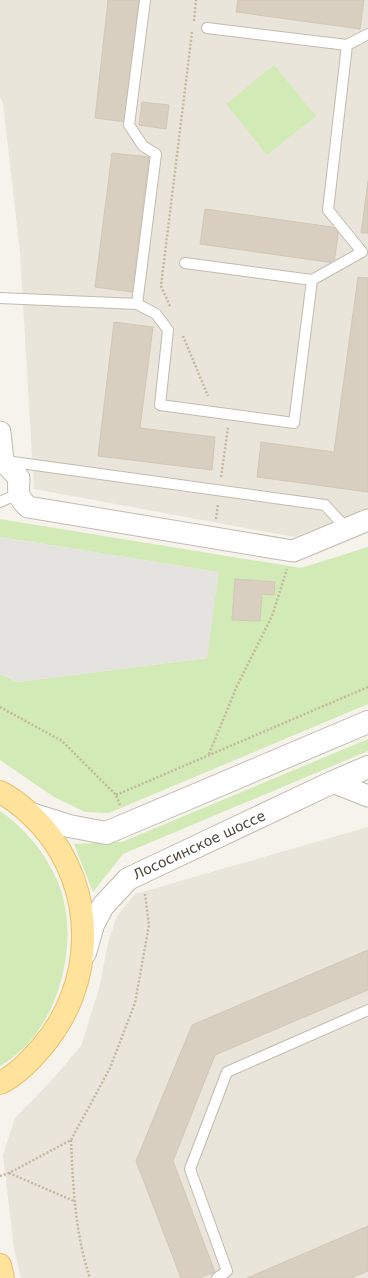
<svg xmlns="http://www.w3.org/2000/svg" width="368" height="1278" font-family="'DejaVu Sans',sans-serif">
<rect width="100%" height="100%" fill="#f6f3ec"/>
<!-- residential -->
<path fill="#eae5da" d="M0,0H368V510L294,537L34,489L20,253L3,103L0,97Z
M368,827V1278H21L14,1249L3,1155L15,1118L49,1083L81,1046L99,989L108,943L117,916L135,894Z"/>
<!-- green -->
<path fill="#d2eab5" d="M274,65L316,116L267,155L226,104Z
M0,519L301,568L368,547V704L109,813L85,812L54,797L0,760V674L18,682L207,658L218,572L0,537Z
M368,739V751L123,854L93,892L74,844L122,842Z
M0,811C25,828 45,853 57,880C83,940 59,1033 0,1066Z"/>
<!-- parking -->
<path fill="#e5e3e0" d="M0,537L219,572L207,658L18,682L0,674Z"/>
<!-- building -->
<path fill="#d8cfc1" stroke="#d3c7b4" d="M108,0H139L125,122L95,118Z
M238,0H364L360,29L236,12Z
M142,102L169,105L166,129L139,125Z
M112,153L149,157L132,292L95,287Z
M368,181V233H361Z
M205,209L339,228L334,263L200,244Z
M358,277L368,278V492L257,477L261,442L334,452Z
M114,322L153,327L140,428L215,437L212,470L98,456Z
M235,579L275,582L274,595L262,594L260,621L232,620Z
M368,950V990L215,1055L173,1161L215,1272L199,1278H181L136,1161L192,1025Z
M368,1226V1271L351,1278H247Z"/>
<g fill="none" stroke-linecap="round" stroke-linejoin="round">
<defs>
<path id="service" d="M145,0L129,125L143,146L156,154L137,304L156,314L168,330L160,405L294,423L312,280L362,252L328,210L347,45L368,34
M207,28L347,45
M185,263L312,280
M0,298L137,304
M6,461L325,505L347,529
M0,502L18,494
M217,1278L227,1271L190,1169L227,1072L368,1010"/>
<path id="minor" d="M0,432L3,461L19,478C18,492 17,497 28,507L293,551L368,520
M333,782L368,796"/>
<path id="tertiary" d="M31,814L69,826L106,833L368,722
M85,953L93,925L103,906L128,879L333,782L368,767"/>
<path id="primary" d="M0,792C16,800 30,813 42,826C98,890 96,985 41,1048C30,1061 15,1076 0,1083
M0,1265L3,1278"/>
</defs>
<!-- service casing -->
<use href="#service" stroke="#c2bbae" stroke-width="12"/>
<!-- minor casing -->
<use href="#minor" stroke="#c2bbae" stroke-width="23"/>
<!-- tertiary casing -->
<use href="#tertiary" stroke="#c2bbae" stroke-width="24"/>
<!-- primary casing -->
<use href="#primary" stroke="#e6c16a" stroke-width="24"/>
<!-- path -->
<path stroke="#c4b79f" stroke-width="2.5" stroke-dasharray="2 2" stroke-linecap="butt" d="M194,21L196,0
M170,306L161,286L192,32
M183,336L208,396
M221,477L228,428
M216,519L218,504
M0,707L62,741L116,795L120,805
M209,754L237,686L272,616L287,569
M116,795L368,687
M71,1140C73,1186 75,1234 90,1278
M9,1173L74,1201
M0,1176L9,1173L71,1140L110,1068L135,1003L149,925L145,894"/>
<!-- service -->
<use href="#service" stroke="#fff" stroke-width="10"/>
<!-- minor -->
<use href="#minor" stroke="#fff" stroke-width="21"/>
<!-- tertiary -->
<use href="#tertiary" stroke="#fff" stroke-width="22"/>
<!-- primary -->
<use href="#primary" stroke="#ffe39c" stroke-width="22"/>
</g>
<g text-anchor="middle" stroke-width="3.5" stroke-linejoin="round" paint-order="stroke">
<!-- street labels -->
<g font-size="14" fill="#4b4439" stroke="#fff">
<text transform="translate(199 845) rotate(-25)" y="5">Лососинское шоссе</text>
</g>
</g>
</svg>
